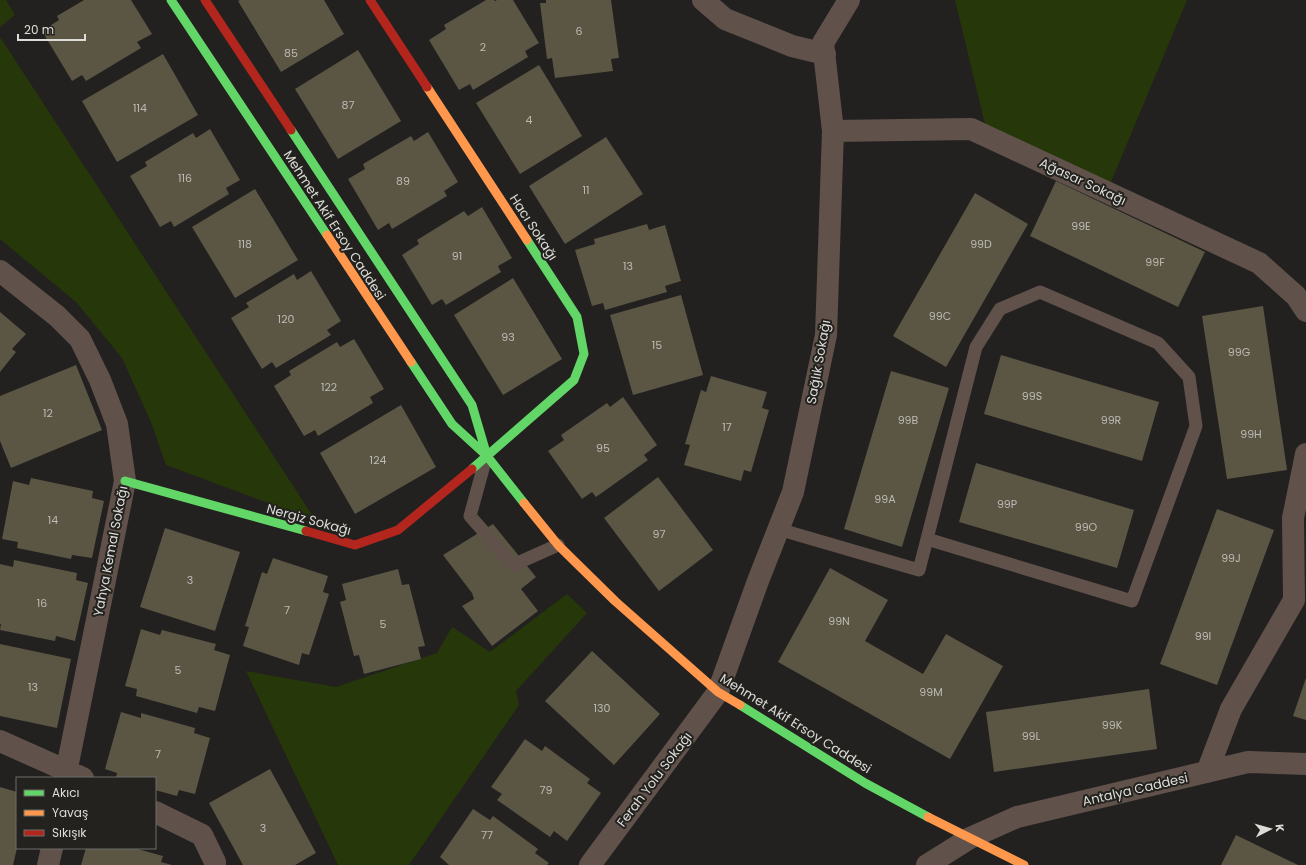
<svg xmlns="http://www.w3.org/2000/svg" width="1306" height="865" font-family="Poppins,sans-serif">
<rect width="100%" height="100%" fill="#22211f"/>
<!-- green -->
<path fill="#263709" d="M0,0H6L15,15L0,27Z
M955,0H1187L1103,201L995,152L984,120Z
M0,37L316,521L166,465L151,422L122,358L76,302L0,239Z
M567,594L587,613L516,691L519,705L409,865H338L246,671L336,687L437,653L452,627L490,652Z"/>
<!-- building -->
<path fill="#5b5544" d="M84,0H131L152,34L137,42L141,48L86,81L82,75L72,81L42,31L59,20L57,16Z
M240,0H324L344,34L281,72L238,1Z
M486,0H494L495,1L497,0H513L539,43L525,51L528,57L473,90L470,84L459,90L429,40L446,29L444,25Z
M546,0H611L619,58L611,59L613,71L555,78L552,58L547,59L540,3H546Z
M358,50L401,121L338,159L295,89Z
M163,54L198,115L117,162L82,101Z
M539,65L582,136L520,174L476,103Z
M210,129L240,180L226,188L229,194L174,227L171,221L160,227L130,176L147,166L145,162L193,133L196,138Z
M428,132L458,182L444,191L447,196L392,229L389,223L378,230L348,179L365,169L363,164L411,136L414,141Z
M606,137L643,194L565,244L529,186Z
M1056,181L1205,252L1178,307L1030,236Z
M255,189L298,260L235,298L192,227Z
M975,193L1028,224L946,367L893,336Z
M482,207L512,258L498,266L501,272L446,305L442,299L432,305L402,255L419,244L417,240L464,211L468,216Z
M647,224L649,230L665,225L681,281L665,286L667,292L605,310L603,303L592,306L575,250L595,244L594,239Z
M311,271L341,321L327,330L331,335L276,368L272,362L262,369L231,318L249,307L246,303L294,274L297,280Z
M513,278L562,359L503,395L454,315Z
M681,295L703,375L633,395L610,315Z
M1263,306L1287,470L1227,479L1202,316Z
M0,312L26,334L12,349L16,352L0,372Z
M354,339L384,389L370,397L373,403L318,436L315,430L304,436L274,386L291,375L289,371L337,342L340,347Z
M1001,355L1159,402L1142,461L984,414Z
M76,365L102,430L11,468L0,441V396Z
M891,371L949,388L902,547L844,529Z
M711,376L767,392L762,408L769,410L751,472L744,470L741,481L684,465L690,445L685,444L701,390L706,392Z
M623,397L657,445L644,455L648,460L596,497L592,492L582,499L548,451L564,440L561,435L607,403L610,407Z
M401,405L436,467L355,514L320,453Z
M976,463L1134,510L1117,568L959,522Z
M658,477L713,550L659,591L604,518Z
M31,478L93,491L92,498L104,501L92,558L72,555L71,559L17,548L18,542L2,539L13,481L29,485Z
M1217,509L1274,530L1217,685L1160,664Z
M493,524L536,577L521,589L538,611L492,646L462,606L474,599L472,593L443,555Z
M165,528L240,552L215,631L140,607Z
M273,558L328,576L323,592L329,594L309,655L302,653L299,665L243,646L249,627L245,626L262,572L267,574Z
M14,560L77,573L76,580L88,583L75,641L56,636L55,641L0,630L1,624H0V564L13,567Z
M830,568L888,600L865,641L923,674L946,634L1003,666L950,759L778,662Z
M398,569L402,585L409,584L425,646L418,647L421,659L364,674L359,655L354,656L340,602L346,600L342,584Z
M141,629L160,635L162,630L216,644L214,650L230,655L215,711L199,707L197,713L136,696L137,689L125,686Z
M0,644L71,659L57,728L0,716Z
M592,651L660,714L614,765L545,701Z
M1306,678V720L1293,716Z
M1149,689L1157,749L994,772L986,712Z
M121,712L141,718V713L195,728L194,733L210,738L195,794L179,790L177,796L155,790V778H116L117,773L105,769Z
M525,739L542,751L545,746L590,779L587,783L601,793L567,841L554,831L550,837L497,800L502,794L491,787Z
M270,769L316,853L295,865H243L209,803Z
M0,787L17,792V848L13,865H0Z
M473,809L490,820L493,816L538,849L535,853L549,863L547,865H449L440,857Z
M1236,835L1298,865H1221Z
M86,848H134L163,856L161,862L172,865H81Z"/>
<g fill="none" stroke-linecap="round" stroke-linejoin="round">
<!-- lane -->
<path stroke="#60514b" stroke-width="13" d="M486,458L470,516L513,565L558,545
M778,529L919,570L927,539L976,347L1000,309L1040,292L1158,343L1189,377L1196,426L1132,601L927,539"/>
<!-- street -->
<path stroke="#60514b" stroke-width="22" d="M703,0L725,19L792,46L825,54
M833,131L971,129L1259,263L1296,296L1306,311
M0,271L57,316L80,339L100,380L117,424L125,481L65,778
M1294,600L1293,518L1306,454
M0,741L83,778
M1207,772L1231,709L1294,600
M155,812L202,835L215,862V865
M48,865L52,848
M590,865L718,692L758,581L793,492L826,335L833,131L823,43L849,0
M927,865L970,838L1017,817L1248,762L1306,764"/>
<!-- fast -->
<path stroke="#63d668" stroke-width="9" d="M171,0L327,235
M291,130L472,405L487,456
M411,362L452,424L487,456L524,503
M472,469L574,380L584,354L577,317L527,240
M125,481L306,531
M740,705L865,783L928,817"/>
<!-- slow -->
<path stroke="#ff974d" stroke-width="9" d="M427,87L527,240
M327,235L411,362
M524,503L558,545L615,601L718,692L740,705
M928,817L1024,865"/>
<!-- jam -->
<path stroke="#b3261e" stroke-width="9" d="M205,0L291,130
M370,0L427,87
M306,531L355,545L398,530L472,469"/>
</g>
<g text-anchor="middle" stroke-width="4" stroke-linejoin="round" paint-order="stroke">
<!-- number labels -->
<g font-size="11" fill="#bcbab4">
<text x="579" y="35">6</text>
<text x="483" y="51">2</text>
<text x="291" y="57">85</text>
<text x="348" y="109">87</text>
<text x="140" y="112">114</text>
<text x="529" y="124">4</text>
<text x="185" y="182">116</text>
<text x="403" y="185">89</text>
<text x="586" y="194">11</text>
<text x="1081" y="230">99E</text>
<text x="245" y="248">118</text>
<text x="981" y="248">99D</text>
<text x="457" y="260">91</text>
<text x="1155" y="266">99F</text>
<text x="628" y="270">13</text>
<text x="940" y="320">99C</text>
<text x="286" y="323">120</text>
<text x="508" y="341">93</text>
<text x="657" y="349">15</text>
<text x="1239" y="356">99G</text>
<text x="329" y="391">122</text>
<text x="1032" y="400">99S</text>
<text x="48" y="417">12</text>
<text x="908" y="424">99B</text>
<text x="1111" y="424">99R</text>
<text x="727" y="431">17</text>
<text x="1251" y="438">99H</text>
<text x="603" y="452">95</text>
<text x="378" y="464">124</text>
<text x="885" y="503">99A</text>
<text x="1007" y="508">99P</text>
<text x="53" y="524">14</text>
<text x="1086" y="531">99O</text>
<text x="659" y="538">97</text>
<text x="1231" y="562">99J</text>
<text x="190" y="584">3</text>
<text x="42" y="607">16</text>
<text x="287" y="614">7</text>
<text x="839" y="625">99N</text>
<text x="383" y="628">5</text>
<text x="1203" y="640">99I</text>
<text x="178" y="674">5</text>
<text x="33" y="691">13</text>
<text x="931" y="696">99M</text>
<text x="602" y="712">130</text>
<text x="1112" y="729">99K</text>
<text x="1031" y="740">99L</text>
<text x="158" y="758">7</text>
<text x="546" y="794">79</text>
<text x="263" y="832">3</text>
<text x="487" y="839">77</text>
</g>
<!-- street labels -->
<g font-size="13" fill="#dcdcd9" stroke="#23221e">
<text transform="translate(1083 181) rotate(25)" y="5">Ağasar Sokağı</text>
<text transform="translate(335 225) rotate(57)" y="5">Mehmet Akif Ersoy Caddesi</text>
<text transform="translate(534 227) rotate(57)" y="5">Hacı Sokağı</text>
<text transform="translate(818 362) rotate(-80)" y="5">Sağlık Sokağı</text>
<text transform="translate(309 519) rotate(15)" y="5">Nergiz Sokağı</text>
<text transform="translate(110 551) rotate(-79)" y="5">Yahya Kemal Sokağı</text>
<text transform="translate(796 723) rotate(32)" y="5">Mehmet Akif Ersoy Caddesi</text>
<text transform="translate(654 779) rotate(-53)" y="5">Ferah Yolu Sokağı</text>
<text transform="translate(1135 789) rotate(-13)" y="5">Antalya Caddesi</text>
</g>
</g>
<!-- legend -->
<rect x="16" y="777" width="140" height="72" fill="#23221e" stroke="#6d6c69"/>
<rect x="24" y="790" width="20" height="6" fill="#63d668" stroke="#6d6c69"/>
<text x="52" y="797" font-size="12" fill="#dcdcd9">Akıcı</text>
<rect x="24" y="810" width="20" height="6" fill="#ff974d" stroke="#6d6c69"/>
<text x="52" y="817" font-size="12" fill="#dcdcd9">Yavaş</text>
<rect x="24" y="830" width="20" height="6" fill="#b3261e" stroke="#6d6c69"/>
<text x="52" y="837" font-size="12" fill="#dcdcd9">Sıkışık</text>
<!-- north arrow -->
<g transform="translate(1270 829) rotate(84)" stroke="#23221e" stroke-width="3" paint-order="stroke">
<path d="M0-3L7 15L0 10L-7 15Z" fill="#dcdcd9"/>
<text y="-6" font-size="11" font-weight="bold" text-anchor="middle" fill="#dcdcd9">K</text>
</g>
<!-- scale -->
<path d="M18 34v6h67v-6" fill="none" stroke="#dcdcd9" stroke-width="2"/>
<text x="24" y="34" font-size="12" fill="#dcdcd9" stroke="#23221e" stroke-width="3" paint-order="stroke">20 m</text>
</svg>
